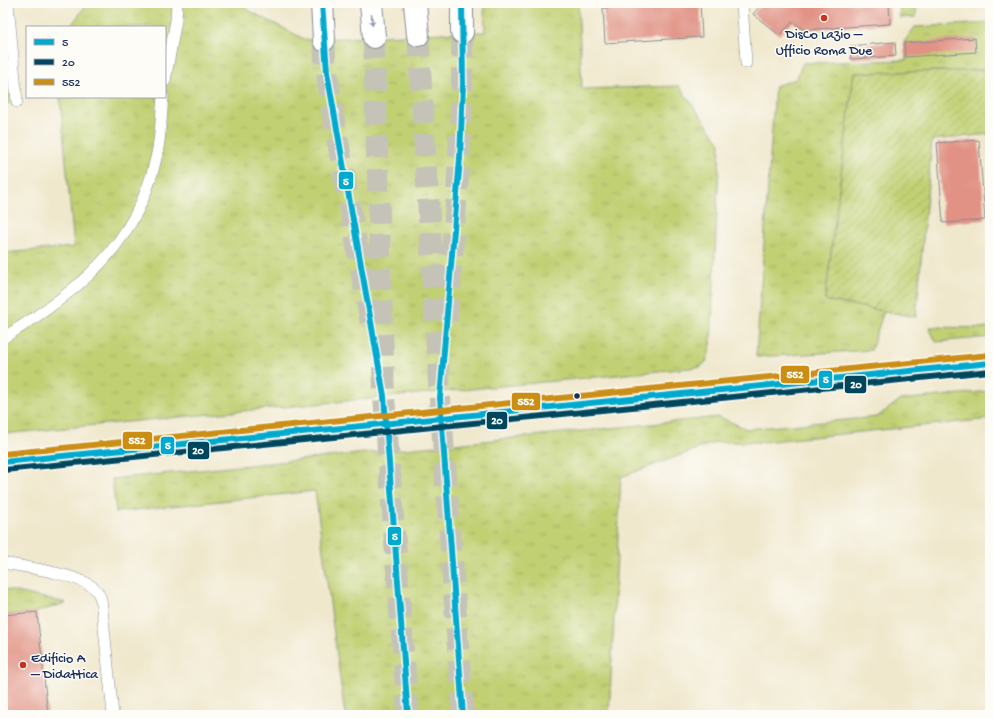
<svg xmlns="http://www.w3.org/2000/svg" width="993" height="718" font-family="'Gochi Hand',sans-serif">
<defs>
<pattern id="grass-tufts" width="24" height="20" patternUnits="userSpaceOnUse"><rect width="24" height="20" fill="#c1d073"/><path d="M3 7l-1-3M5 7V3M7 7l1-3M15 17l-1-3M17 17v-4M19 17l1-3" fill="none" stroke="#a5b366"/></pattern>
<pattern id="garden-furrows" width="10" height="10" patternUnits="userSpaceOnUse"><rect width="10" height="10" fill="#c1d073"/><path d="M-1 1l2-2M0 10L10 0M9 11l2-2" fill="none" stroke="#a5b366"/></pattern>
</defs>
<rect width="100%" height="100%" fill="#fdfcf7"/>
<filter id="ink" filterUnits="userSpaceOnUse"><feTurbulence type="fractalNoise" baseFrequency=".025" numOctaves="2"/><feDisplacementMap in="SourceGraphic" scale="8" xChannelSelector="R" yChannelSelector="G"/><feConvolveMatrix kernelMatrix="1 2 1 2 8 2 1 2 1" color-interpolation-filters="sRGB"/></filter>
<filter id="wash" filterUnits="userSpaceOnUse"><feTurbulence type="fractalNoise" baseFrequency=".012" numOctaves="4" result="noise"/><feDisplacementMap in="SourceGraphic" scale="16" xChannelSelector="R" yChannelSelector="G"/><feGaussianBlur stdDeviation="0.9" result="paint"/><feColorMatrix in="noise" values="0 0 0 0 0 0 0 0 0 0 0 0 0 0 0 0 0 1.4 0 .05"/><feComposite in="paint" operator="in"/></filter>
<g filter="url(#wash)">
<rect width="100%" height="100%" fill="#f0e8cd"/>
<!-- grass -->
<path fill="url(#grass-tufts)" stroke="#6e8068" d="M103,3H242L248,10L306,40L462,32H485L484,3H578L582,89L679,86L720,143L711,345L706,362L700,367L3,434V253L74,247L60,97H165V27H70L87,4Z
M899,3H921L916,8V17L900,18Z
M990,23V70L854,73L825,300L884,311L871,350L756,357L775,86L796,79L803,63L906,60L904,42L915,27Z
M3,26L11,103L3,104Z
M929,327L990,328V337L936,342Z
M990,391V419L762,442H716L621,477L609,715H347L344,708L315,491L116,512L112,479L719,417L747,429L877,417L900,400Z
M3,589L66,603L37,612L3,615Z"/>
<!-- garden -->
<path fill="url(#garden-furrows)" stroke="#6e8068" d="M990,70V134L932,140L916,317L825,300L854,73Z"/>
<g id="blocks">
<!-- building -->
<path fill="#e19284" d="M663,3H700L702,37L605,43L603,8L663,5Z
M763,3H889L890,24L804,30L793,22L779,35L753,14Z
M975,38L976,52L905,57L904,43Z
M895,42L896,56L851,59L850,46Z
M979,140L985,220L943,223L937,143Z
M37,612L48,715H3V615Z"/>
</g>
</g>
<g filter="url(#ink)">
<use href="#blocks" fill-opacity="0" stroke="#868c96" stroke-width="1"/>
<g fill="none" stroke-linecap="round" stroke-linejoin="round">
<!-- secondary-tunnel -->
<path stroke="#c5c3b7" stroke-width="22" stroke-dasharray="22 11" stroke-linecap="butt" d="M418,35L440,398L463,715
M374,37L384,396L408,715
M324,40L325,59L332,109L371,323
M447,321C454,225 464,129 462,32"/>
<defs>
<path id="service" d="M8,3L17,102
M742,3L746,63
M165,81L176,20L177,3
M3,338C76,293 137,246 156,158C161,138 161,117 163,97
M3,563C25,567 78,574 94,588C98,591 99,595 101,599L113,715"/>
<path id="minor" d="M3,462L990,363"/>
<path id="secondary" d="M322,3L324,40
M371,3L374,37
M415,3L418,35
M462,3V32"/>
</defs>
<!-- service casing -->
<use href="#service" stroke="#868c96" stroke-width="12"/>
<!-- minor casing -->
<use href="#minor" stroke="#868c96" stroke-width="22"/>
<!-- secondary casing -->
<use href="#secondary" stroke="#868c96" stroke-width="24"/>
<!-- service -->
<use href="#service" stroke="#fff" stroke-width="11"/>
<!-- minor -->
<use href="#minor" stroke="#fff" stroke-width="21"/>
<!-- secondary -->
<use href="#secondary" stroke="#fff" stroke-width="22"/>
<defs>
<path id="bus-1" d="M322,3L327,72L384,396L408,715
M462,3L463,84L460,158L440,398L463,715
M3,462L990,363"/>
<path id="bus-2" d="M4,470L990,371"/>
<path id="bus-3" d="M3,454L989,355"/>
</defs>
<!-- bus-1 casing -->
<use href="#bus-1" stroke="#fdfcf7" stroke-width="9"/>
<!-- bus-2 casing -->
<use href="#bus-2" stroke="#fdfcf7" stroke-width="9"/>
<!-- bus-3 casing -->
<use href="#bus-3" stroke="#fdfcf7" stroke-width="9"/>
<!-- bus-1 -->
<use href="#bus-1" stroke="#00a9ce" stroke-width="6"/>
<!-- bus-2 -->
<use href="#bus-2" stroke="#00475d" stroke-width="6"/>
<!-- bus-3 -->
<use href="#bus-3" stroke="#cb8e13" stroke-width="6"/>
</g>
<!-- one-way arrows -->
<defs><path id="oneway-solid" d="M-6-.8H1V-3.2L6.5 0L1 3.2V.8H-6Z"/></defs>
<use fill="#8d97ae" href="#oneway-solid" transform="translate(372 20) rotate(86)"/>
</g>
<!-- markers -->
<g fill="#c8321e" stroke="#fdfcf7" stroke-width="1.5">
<circle cx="824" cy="18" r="4"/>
<circle cx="23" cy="665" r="4"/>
</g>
<circle fill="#1b2f5e" stroke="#fdfcf7" stroke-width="1.5" cx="577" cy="396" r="3.5"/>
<g text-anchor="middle" stroke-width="3" stroke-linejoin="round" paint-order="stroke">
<!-- poi labels -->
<g font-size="14" fill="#1b2f5e" stroke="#fdfcf7">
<text x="824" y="38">DisCo Lazio –<tspan x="824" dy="16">Ufficio Roma Due</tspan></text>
<text x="31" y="662" text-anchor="start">Edificio A<tspan x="31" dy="16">– Didattica</tspan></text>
</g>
</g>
<g stroke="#fdfcf7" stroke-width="1.5">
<rect x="338" y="171" width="16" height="19" rx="4" fill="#00a9ce"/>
<rect x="780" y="365" width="30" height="19" rx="4" fill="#cb8e13"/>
<rect x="818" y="370" width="15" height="19" rx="4" fill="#00a9ce"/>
<rect x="844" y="375" width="23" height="19" rx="4" fill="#00475d"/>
<rect x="511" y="392" width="30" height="19" rx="4" fill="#cb8e13"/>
<rect x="486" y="411" width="22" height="19" rx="4" fill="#00475d"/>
<rect x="122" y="431" width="31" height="19" rx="4" fill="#cb8e13"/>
<rect x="160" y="436" width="15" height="19" rx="4" fill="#00a9ce"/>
<rect x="187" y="441" width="23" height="19" rx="4" fill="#00475d"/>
<rect x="387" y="526" width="15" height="20" rx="4" fill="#00a9ce"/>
</g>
<g font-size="11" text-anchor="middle" font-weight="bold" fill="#fff">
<text x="346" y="185">5</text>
<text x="795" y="378">552</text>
<text x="826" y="383">5</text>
<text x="856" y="388">20</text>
<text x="526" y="405">552</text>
<text x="497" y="424">20</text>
<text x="137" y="444">552</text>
<text x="168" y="449">5</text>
<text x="198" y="454">20</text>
<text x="395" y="540">5</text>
</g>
<!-- margin -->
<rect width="993" height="718" fill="none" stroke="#fdfcf7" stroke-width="16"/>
<!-- legend -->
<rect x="26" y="26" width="140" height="72" fill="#fdfcf7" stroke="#a3aaba"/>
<rect x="34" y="39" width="20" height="6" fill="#00a9ce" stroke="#a3aaba"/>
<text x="62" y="46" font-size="12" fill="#1b2f5e">5</text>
<rect x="34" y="59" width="20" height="6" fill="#00475d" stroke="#a3aaba"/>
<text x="62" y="66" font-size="12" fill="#1b2f5e">20</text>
<rect x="34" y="79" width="20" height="6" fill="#cb8e13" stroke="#a3aaba"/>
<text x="62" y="86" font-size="12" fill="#1b2f5e">552</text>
</svg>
